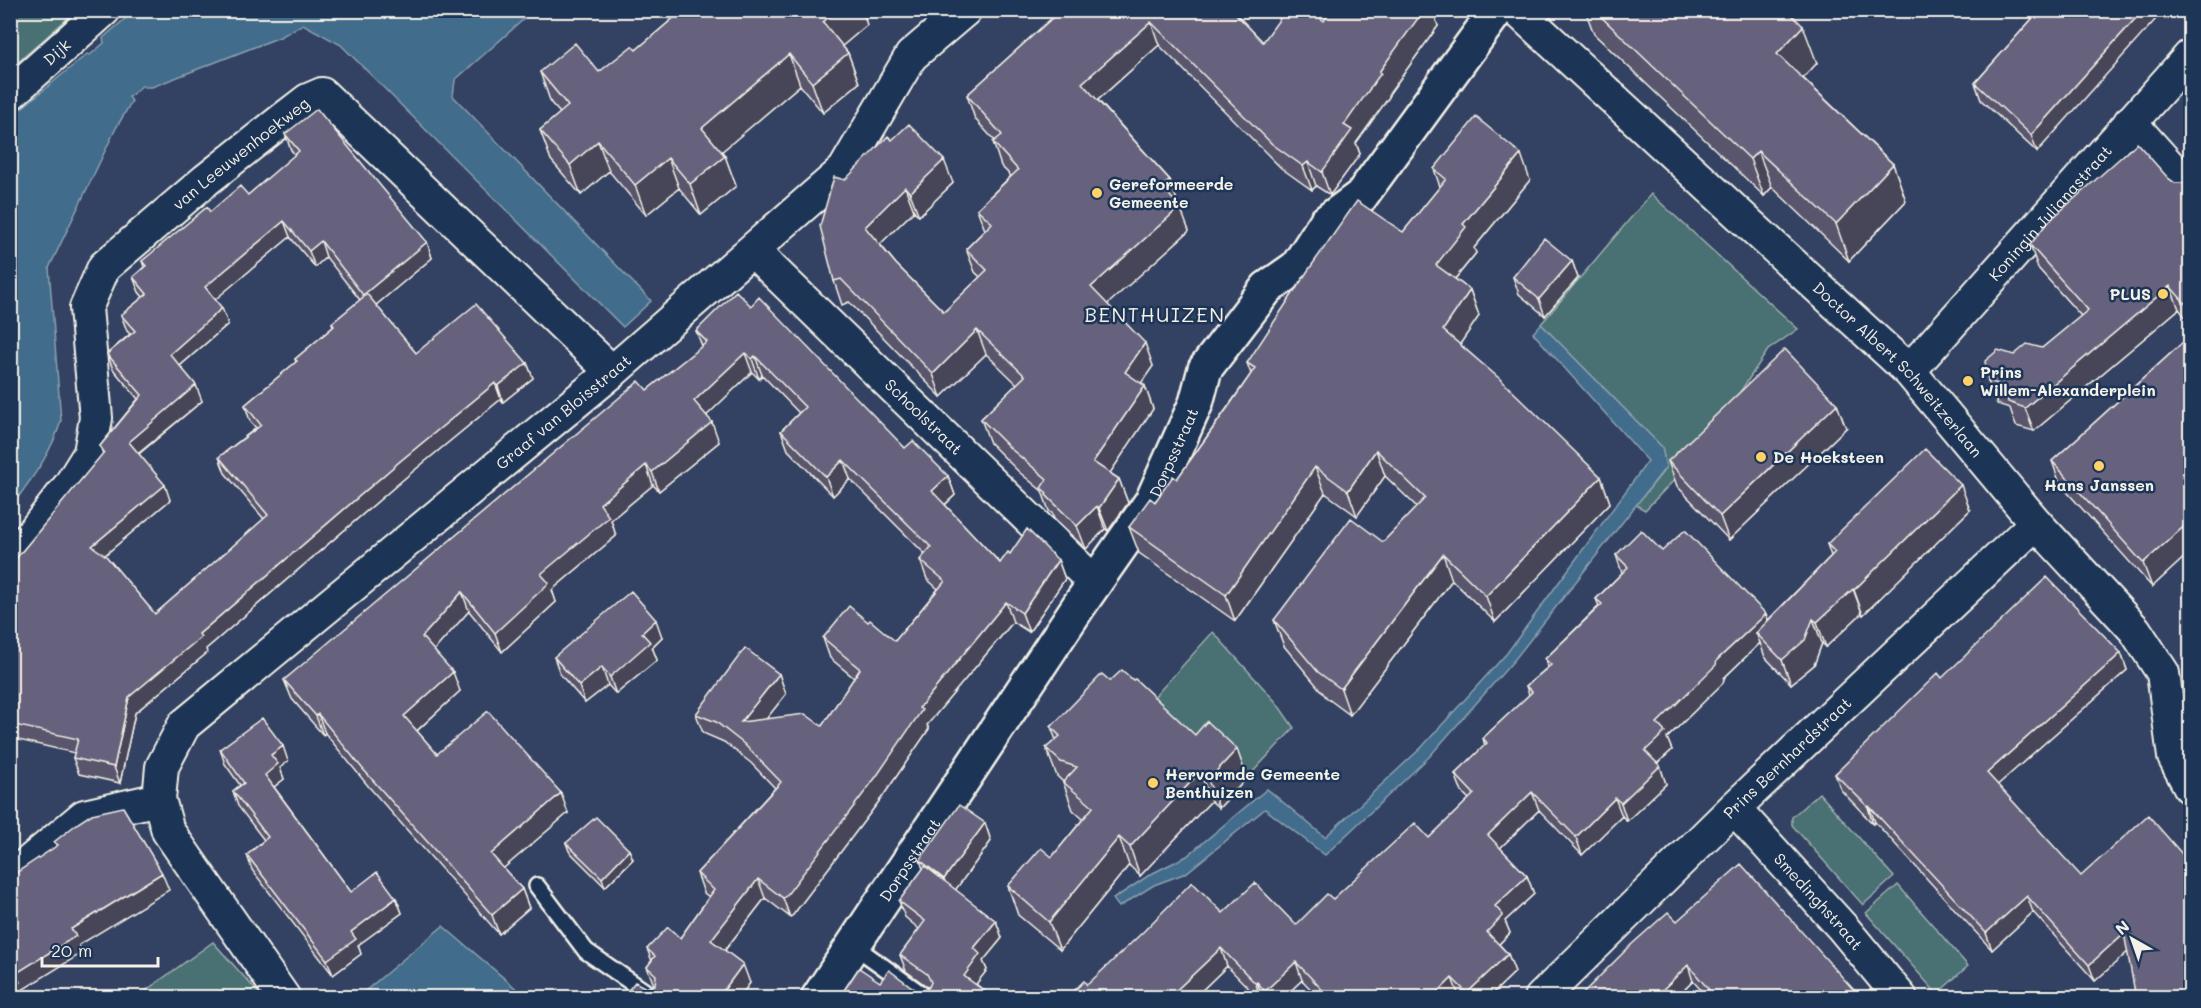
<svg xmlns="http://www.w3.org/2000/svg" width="2201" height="1008" font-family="Mali,sans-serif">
<rect width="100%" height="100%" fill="#334263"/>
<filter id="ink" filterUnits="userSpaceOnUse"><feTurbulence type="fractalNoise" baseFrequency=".0167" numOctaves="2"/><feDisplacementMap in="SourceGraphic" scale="12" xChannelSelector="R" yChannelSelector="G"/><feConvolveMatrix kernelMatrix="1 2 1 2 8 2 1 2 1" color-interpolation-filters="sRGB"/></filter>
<g filter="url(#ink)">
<!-- green -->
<path fill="#496f73" stroke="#9eb0ae" stroke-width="1.5" d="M11,10H76V11L11,68Z
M1651,194L1798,329L1768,350L1740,392L1742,410L1645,510L1636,505L1666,468L1662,447L1541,324Z
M1213,632L1276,702L1294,728L1247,778L1145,707Z
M1819,793L1894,877L1863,905L1792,825V817Z
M1898,885L1968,966L1937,994L1866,913Z
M213,942L262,997H137Z"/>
<!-- water -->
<path fill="#436c8b" stroke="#8aa1b0" stroke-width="1.5" d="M134,11H533L455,80L453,96L651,301L623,327L341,45L303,24L280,37L152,87H145L143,85L129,97L132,101L116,128L49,268L61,421C50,456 32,478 11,507V117L87,54L90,55L104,43L103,38Z
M1541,324L1662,447L1666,467L1515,659L1429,757L1325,855L1265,809L1186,873L1154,885L1119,907L1113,899L1151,874L1187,856L1267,789L1325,837L1421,748L1507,653L1648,461L1533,333Z
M443,926L526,997H358Z"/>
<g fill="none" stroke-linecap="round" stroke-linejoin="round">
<defs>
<path id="service" d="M537,886L586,951L654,998
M853,945L927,998"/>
<g id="minor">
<path id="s1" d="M1517,10L1909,371L2036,523L2135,630L2163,673L2174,757L2190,787"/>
<path id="s2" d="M10,94L104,10"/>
<path d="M2130,122L2190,189"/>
<path id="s3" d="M753,251L1095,583"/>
<path id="s4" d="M1909,371L2190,56"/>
<path id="s5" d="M10,562L70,485L90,453L96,418L86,308L104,267L206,180L282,120L308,100L322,94L612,372"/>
<path id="s6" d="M1734,808L1843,928L1901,998"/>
<path d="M10,878L84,816L159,799"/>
<path id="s7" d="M284,998L168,831L159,799L162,767L184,725L612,372L844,170L911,56L965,10"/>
<path id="s8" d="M1541,998L1734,808L2036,523"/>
</g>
<g id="tertiary">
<path id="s9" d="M818,998L1080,604L1152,501L1196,403L1205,369L1267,288L1297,267L1326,222L1361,196L1497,10"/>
</g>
</defs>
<!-- service casing -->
<use href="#service" stroke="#f4f1e8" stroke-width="20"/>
<!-- minor casing -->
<use href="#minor" stroke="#f4f1e8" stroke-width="36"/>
<!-- tertiary casing -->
<use href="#tertiary" stroke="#f4f1e8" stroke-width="38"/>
<!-- service -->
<use href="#service" stroke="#1d3557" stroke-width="15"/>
<!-- minor -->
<use href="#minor" stroke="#1d3557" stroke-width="32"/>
<!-- tertiary -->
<use href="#tertiary" stroke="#1d3557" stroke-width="33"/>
</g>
<!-- wall -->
<path fill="#58546c" stroke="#f4f1e8" stroke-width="1.5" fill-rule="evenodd" d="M683,10H862L867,25L842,46L848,53L859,83L823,113L800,85L722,151L725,156L736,186L701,215L679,188L646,215L609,171L581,195L551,160L540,130L560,113L551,103L540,72H599L636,50Z
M1061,10H1232L1263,42L1324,21L1438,26L1389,94V97L1356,143L1360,154L1330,195L1316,186L1312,190L1281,168L1159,45L1098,100L1170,180L1178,204H1177L1189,231L1107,304L1153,366L1141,383L1145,386L1153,409L1110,473L1119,479L1128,503L1108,531L1105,529L1086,549L1054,519L1053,514L1049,511L1042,491L1019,472L990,443L981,419L1017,384L986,354L941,397L849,302L842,305L834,281L845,180L892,140L953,183L919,216L914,211L880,244L896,264L944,312L980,277L975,272L966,249L985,230L977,209L1011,176L1001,166L993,142L995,141L975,119L967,95Z
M1585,10H1787L1817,63L1803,78L1893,164L1906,201L1849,261L1772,187L1764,196L1594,34Z
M2040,10L2037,152L1981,100L1975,83Z
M285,134L427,242L432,258L376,305L416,353L527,363L533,378L503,402L501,399L405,478L206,649L207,653L135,713L120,783L79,774L73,758L75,753L10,738V566L103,454L100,446L138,399L113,369L107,354L130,334L127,331L121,315L143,297L139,292L133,277L144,267L142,261L210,212L248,195L295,155L291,150ZM290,237L315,267L326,257L360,300L332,323L333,327L295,359L296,362L245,405L250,421L256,428L219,457L225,473L264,519L155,614L105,555L170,500L139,454L202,401L180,366L228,324L215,299Z
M1434,169L1530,180L1474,248L1476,253L1455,279L1470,290L1479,316L1460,344L1601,477L1610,503L1495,622L1452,580L1350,715L1327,698L1284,646L1274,620L1383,542L1417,507L1385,476L1357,516L1325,493L1235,621L1139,553L1129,527L1177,479L1251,374L1247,363L1403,232L1440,187Z
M2168,178L2175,183H2185L2190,181V323L2179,309L2034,431L2016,426L2010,408L1997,404L1988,381L2014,355L2042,348L2081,316L2038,268L2030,245Z
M1572,261L1578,278L1545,316L1519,294L1513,277Z
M751,306L905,448L948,476L955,495L945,505L1000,563L1010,554L1058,560L1065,579L1029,632L1013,622L927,725L929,729L883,796L793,915L790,917L765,898L725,950L750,983L739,998H622L654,985L647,967L652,961L647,949L680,938L709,897L704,893L697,873L775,788L751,763L724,742L703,733L696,714L779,674L786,694L766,719L822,726L854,678L830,658L823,638L868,622L895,641L938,589L927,579L920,560L925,554L850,479L833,496L788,450L781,431L799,413L762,375L759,379L752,372L706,416L719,442L659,491L653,485L611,520L616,536L552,590L556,602L502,652L469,611L434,650L460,691L417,731L437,754L568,813L503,868L522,889L529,908L499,934L369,787L325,733L323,735L292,699L284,680L702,346L696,331Z
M2190,336V552L2152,587L2060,484L2052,461Z
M1846,428L1729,540L1677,486L1668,461Z
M1970,510L1863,615L1862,613L1826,647L1822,643L1814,665L1791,684L1765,657L1760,643L1724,678L1723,683L1667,738L1672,750L1657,764L1660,766L1666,784L1627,821L1622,816L1582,855L1539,810L1500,848L1527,876L1534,894L1505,921L1510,933L1499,944L1508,954L1515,972L1488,998H1460L1459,996L1457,998H1319L1302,980L1283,998H1258L1227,966L1194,998H1067L1087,985L1223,913L1296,925L1333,899L1429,838L1469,799L1462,792L1455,774L1485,746L1483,738L1529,695L1526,686L1548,667L1545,659L1599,606L1596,599L1622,573L1616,555L1662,551L1766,614L1768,620L1831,556L1827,544Z
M662,637L652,647L657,660L616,694L608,685L585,703L560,674L554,657Z
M2121,653L2127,670L1997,785L2127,952L2095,981L2033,912L1992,950L1875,822L1873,824L1841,790L1835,774L1942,678Z
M1110,681L1195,735L1247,778L1219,808L1211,801L1140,876L1129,865L1060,950L1018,915L1008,886L1052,857L1083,819L1073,810L1063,782L1057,776L1046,748L1056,740L1051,727Z
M220,749L288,761L280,768L284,779L274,787L351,892L396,898L402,913L358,945L361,954L333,975L252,870L247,855L264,840L238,806L233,791L240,785L225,764Z
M985,823L991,841L955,890L996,921L1002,938L983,961L987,970L976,984L994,998H839L880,982L916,990L924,991L928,987L906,971L900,955L919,929L905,917L899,901L923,869L920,860Z
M566,843L629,850L633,859L605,887L569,851Z
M1677,921L1861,998H1708L1693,981L1676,998H1578Z"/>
<!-- shaded-wall -->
<path fill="#474558" stroke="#f4f1e8" stroke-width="1.5" d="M837,10H862L867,25L834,53L823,22Z
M1422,10H1433L1438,26L1389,94V97L1356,143L1360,154L1330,195L1322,172L1344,125L1379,72Z
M2143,10H2164L2037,152L2031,135Z
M1151,22L1159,45L1091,106L1082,83Z
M1803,26L1817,63L1791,91L1777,54Z
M848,53L859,83L823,113L812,83Z
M789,54L800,85L713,159L702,128Z
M598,141L609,171L581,195L570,165Z
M1758,151L1772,187L1764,196L1750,159Z
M1521,154L1530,180L1474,248L1476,253L1445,291L1436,265L1463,224Z
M725,156L736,186L701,215L690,184Z
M668,158L679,188L646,215L635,185Z
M944,160L953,183L919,216L910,193Z
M1308,162L1316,186L1312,190L1303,166Z
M1893,164L1906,201L1849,261L1836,224Z
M1170,180L1178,204L1170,210L1162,187Z
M905,187L914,211L874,250L865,227Z
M1180,207L1189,231L1100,311L1091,287Z
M284,221L290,237L211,303L205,287Z
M321,241L326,257L315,267L309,251Z
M427,242L432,258L369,311L363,295Z
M1572,261L1578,278L1545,316L1539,299Z
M2170,286L2179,309L2034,431L2025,408Z
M1470,290L1479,316L1452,356L1443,330Z
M222,308L228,324L175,370L170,354Z
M977,330L986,354L941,397L933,374Z
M1145,343L1153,366L1133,395L1125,372Z
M745,353L752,372L701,421L694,401Z
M755,356L762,375L759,379L752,359Z
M527,363L533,378L503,402L498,386Z
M495,383L501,399L405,478L206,649L207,653L135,713L120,783L114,767L129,697L199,634L399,462Z
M196,385L202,401L134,457L129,442Z
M1145,386L1153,409L1102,485L1093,462Z
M1837,404L1846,428L1729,540L1720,516Z
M712,422L719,442L659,491L652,472Z
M1376,450L1385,476L1357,516L1348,491Z
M843,460L850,479L833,496L826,477Z
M646,465L653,485L611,520L616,536L552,590L556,602L502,652L495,633L541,574L600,504Z
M1315,467L1325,493L1235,621L1226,595Z
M948,476L955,495L939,510L932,491Z
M1601,477L1610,503L1495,622L1486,596Z
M1119,479L1128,503L1108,531L1099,508Z
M165,485L170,500L98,561L92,546Z
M1961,485L1970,510L1863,615L1854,590Z
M1097,506L1105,529L1086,549L1077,526Z
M2190,521V552L2152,587L2143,563Z
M1443,554L1452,580L1350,715L1341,689Z
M1058,560L1065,579L1029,632L1022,613Z
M1853,589L1862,613L1826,647L1817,622Z
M462,592L469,611L429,656L422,637Z
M1006,602L1013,622L927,725L929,729L883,796L793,915L790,917L783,898L919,708Z
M1766,614L1772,632L1756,633L1760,643L1724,678L1723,683L1667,738L1672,750L1651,769L1645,751L1657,723L1717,660Z
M1813,619L1822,643L1814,665L1791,684L1782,660Z
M656,620L662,637L652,647L657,660L616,694L610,677L642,633Z
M2121,653L2127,670L1993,789L1987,773Z
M602,667L608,685L585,703L579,686Z
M453,672L460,691L411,736L404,716Z
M779,674L786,694L748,742L741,722Z
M318,714L325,733L323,735L316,716Z
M283,746L288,761L280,768L284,779L270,790L265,775L271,755Z
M1237,749L1247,778L1219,808L1208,780Z
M1660,766L1666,784L1627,821L1621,803Z
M1200,772L1211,801L1140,876L1130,847Z
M1532,792L1539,810L1495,853L1488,835Z
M561,793L568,813L498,873L491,854Z
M1615,798L1622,816L1582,855L1576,837Z
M1869,806L1875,822L1873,824L1868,807Z
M985,823L991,841L951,896L944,879Z
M1119,837L1129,865L1060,950L1049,922Z
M629,850L633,859L605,887L602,878Z
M162,873L169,890L79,945L82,953L22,990L25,998H10V988L15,974L71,929Z
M1527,876L1534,894L1505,921L1510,933L1493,950L1487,932L1495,906Z
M758,879L765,898L718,959L711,940Z
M522,889L529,908L499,934L492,915Z
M2027,896L2033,912L1992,950L1986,933Z
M396,898L402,913L358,945L361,954L333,975L327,960L351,932Z
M2190,905V927L2185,911Z
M996,921L1002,938L983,961L987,970L970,992L964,976L974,948Z
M2124,933L2130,950L2095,981L2089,965Z
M1221,948L1227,966L1194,998H1168Z
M1508,954L1515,972L1488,998H1468L1467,993Z
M1296,962L1302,980L1283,998H1267L1265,991Z
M743,964L750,983L739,998H718Z
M1688,965L1693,981L1676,998H1654Z
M1452,978L1459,996L1457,998H1432Z
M1257,982L1263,998H1260L1256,984Z"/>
<!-- building -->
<path fill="#66627e" stroke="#f4f1e8" stroke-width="1.5" d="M683,10H837L823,22L848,53L812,83L789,54L702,128L725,156L690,184L668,158L635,185L598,141L570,165L540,130L568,106L540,72L575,43L599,72L632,46L636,50Z
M1061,10H1232L1263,42L1286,10H1309L1324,21L1331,10H1424L1379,72L1381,73L1344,125L1352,130L1322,172L1308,162L1303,166L1272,144L1151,22L1082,83L1170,180L1162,187L1180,207L1091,287L1145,343L1125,372L1145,386L1093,462L1119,479L1099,508L1097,506L1077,526L1046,495L1047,493L1041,488L1047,479L1011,449L981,419L1025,376L977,330L933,374L841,279L834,281L820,226L834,177L845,180L888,136L892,140L909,124L944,160L910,193L905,187L865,227L896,264L944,312L987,270L966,249L992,223L977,209L1018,170L993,142L1002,135L967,95Z
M1594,10H1787L1803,26L1777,54L1893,164L1836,224L1758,151L1750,159Z
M2040,10H2143L2031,135L1975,83Z
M317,109L427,242L363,295L321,241L309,251L284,221L205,287L222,308L170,354L196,385L129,442L165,485L92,546L106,556L155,614L268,515L219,457L261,425L245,405L297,361L295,359L334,326L332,323L367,294L416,353L476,304L527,363L498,386L495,383L399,462L199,634L201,637L129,697L114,767L73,758L78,739L10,724V566L104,452L100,446L142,395L107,354L135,331L121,315L147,294L133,277L146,266L142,261L207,207L210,212L240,186L248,195L299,151L285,134Z
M1476,117L1521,154L1463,224L1466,227L1436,265L1470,290L1443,330L1500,379L1601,477L1486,596L1443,554L1341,689L1318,672L1274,620L1351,518L1383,542L1425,498L1376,450L1348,491L1315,467L1226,595L1129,527L1150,498L1155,502L1173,476L1177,479L1231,403L1255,368L1247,363L1307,272L1357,201L1403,232L1446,179L1434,169Z
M2137,143L2168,178L2175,183H2185L2190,181V309L2170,286L2025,408L2008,402L2004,386L1988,381L1985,361L1998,350L2014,355L2027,344L2042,348L2088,310L2030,245L2047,223Z
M1544,238L1572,261L1539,299L1513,277Z
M736,291L751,306L759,297L905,448L913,441L948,476L932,491L1000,563L1008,552L1010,554L1027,529L1058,560L1022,613L1006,602L919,708L922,710L876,777L786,896L783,898L758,879L711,940L743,964L718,998H622L635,982L646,988L655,985L656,975L647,967L655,956L647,949L668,927L680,938L714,890L697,873L781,782L744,744L716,722L696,714L745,648L779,674L741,722L805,714L822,726L860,669L823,638L849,606L868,622L870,620L895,641L945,581L920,560L931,547L843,460L826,477L781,431L805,407L755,356L752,359L745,353L694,401L712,422L652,472L646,465L600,504L609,517L541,574L549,583L495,633L462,592L422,637L453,672L404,716L437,754L488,711L561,793L491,854L522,889L492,915L362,768L318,714L316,716L284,680L639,381L647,390L707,342L696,331Z
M2190,336V521L2143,563L2052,461Z
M1785,349L1837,404L1720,516L1668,461Z
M1925,449L1961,485L1854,590L1853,589L1817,622L1813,619L1805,640L1782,660L1756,633L1835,552L1827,544Z
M1641,530L1662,551L1685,530L1766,614L1717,660L1716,665L1657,723L1665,732L1645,751L1660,766L1621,803L1615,798L1576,837L1532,792L1488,835L1527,876L1495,906L1503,915L1487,932L1508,954L1467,993L1452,978L1432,998H1330L1296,962L1265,991L1257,982L1256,984L1221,948L1168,998H1067L1084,981L1087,985L1144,931L1192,882L1223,913L1255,883L1296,925L1327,894L1333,899L1415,823L1429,838L1474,794L1455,774L1487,743L1483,738L1532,692L1526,686L1551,665L1545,659L1602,604L1596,599L1628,567L1616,555Z
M2047,577L2121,653L1987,773L2081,876L2148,815L2190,863V905L2185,911L2190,917V998H2136L2124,933L2089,965L2027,896L1986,933L1869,806L1868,807L1835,774L1938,673L1942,678Z
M631,591L656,620L642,633L650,642L610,677L602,667L579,686L554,657Z
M1122,670L1133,680L1135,679L1195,735L1207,721L1237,749L1208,780L1200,772L1130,847L1119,837L1049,922L1008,886L1041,848L1052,857L1093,807L1063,782L1077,767L1061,762L1046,748L1060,736L1051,727L1102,674L1110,681Z
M262,718L283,746L271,755L278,764L265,775L351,892L377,872L396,898L351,932L356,939L327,960L247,855L268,837L233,791L244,783L220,749Z
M959,805L985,823L944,879L920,860Z
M123,807L162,873L71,929L76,936L15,974L20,982L10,988V877L58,845L54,842L78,823L92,814Z
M596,817L629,850L602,878L566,843Z
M1741,864L1861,998H1716L1688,965L1654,998H1578L1632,944L1668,912L1677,921Z
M925,866L996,921L974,948L980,954L964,976L994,998H839L859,968L880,982L889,970L916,990L924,991L929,987L931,982L927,974L900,955L925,921L899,901Z"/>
</g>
<!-- markers -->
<g fill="#ffd166" stroke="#1d3557" stroke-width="2">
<circle cx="1097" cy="193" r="6"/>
<circle cx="2163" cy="294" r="6"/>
<circle cx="1968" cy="381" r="6"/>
<circle cx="1761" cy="457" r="6"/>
<circle cx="2099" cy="466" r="6"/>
<circle cx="1153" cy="783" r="6"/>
</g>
<g text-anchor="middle" stroke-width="5" stroke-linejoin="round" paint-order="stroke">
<!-- street labels -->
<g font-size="16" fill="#f4f1e8" stroke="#1d3557">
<text dy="6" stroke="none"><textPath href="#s2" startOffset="63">Dijk</textPath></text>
<text dy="6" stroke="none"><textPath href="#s5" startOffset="504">van Leeuwenhoekweg</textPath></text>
<text dy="6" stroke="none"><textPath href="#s4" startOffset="212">Koningin Julianastraat</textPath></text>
<text dy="6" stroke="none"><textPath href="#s1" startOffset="524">Doctor Albert Schweitzerlaan</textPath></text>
<text dy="6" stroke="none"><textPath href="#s7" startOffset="808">Graaf van Bloisstraat</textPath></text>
<text dy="6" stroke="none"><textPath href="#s3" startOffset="238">Schoolstraat</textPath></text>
<text dy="6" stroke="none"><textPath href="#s9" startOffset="652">Dorpsstraat</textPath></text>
<text dy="6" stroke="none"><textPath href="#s8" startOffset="344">Prins Bernhardstraat</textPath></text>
<text dy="6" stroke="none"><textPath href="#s9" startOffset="166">Dorpsstraat</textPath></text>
<text dy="6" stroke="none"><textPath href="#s6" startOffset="126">Smedinghstraat</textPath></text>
</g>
<!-- poi labels -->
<g font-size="16" font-weight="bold" fill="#f4f1e8" stroke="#1d3557" text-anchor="start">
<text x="1109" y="190">Gereformeerde<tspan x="1109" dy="18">Gemeente</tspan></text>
<text x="2151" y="300" text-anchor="end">PLUS</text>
<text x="1980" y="378">Prins<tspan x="1980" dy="18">Willem-Alexanderplein</tspan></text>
<text x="1773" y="463">De Hoeksteen</text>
<text x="2099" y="491" text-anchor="middle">Hans Janssen</text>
<text x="1165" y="780">Hervormde Gemeente<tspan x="1165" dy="18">Benthuizen</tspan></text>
</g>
<!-- quarter labels -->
<g font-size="20" letter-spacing="1.5" fill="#f4f1e8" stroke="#1d3557">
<text x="1155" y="322">BENTHUIZEN</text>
</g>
</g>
<!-- margin -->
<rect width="2201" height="1008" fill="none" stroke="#1d3557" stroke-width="36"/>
<rect x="18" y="18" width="2165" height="972" fill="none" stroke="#f4f1e8" stroke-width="2" filter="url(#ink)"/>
<!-- north arrow -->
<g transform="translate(2132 939) rotate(320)" stroke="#1d3557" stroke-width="4.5" paint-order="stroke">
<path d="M0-4.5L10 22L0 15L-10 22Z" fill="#f4f1e8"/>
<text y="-9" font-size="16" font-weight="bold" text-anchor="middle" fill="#f4f1e8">N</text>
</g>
<!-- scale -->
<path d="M42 957v9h116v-9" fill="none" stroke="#f4f1e8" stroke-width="3"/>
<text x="51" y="957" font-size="18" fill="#f4f1e8" stroke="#1d3557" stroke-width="4.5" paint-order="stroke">20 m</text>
</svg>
